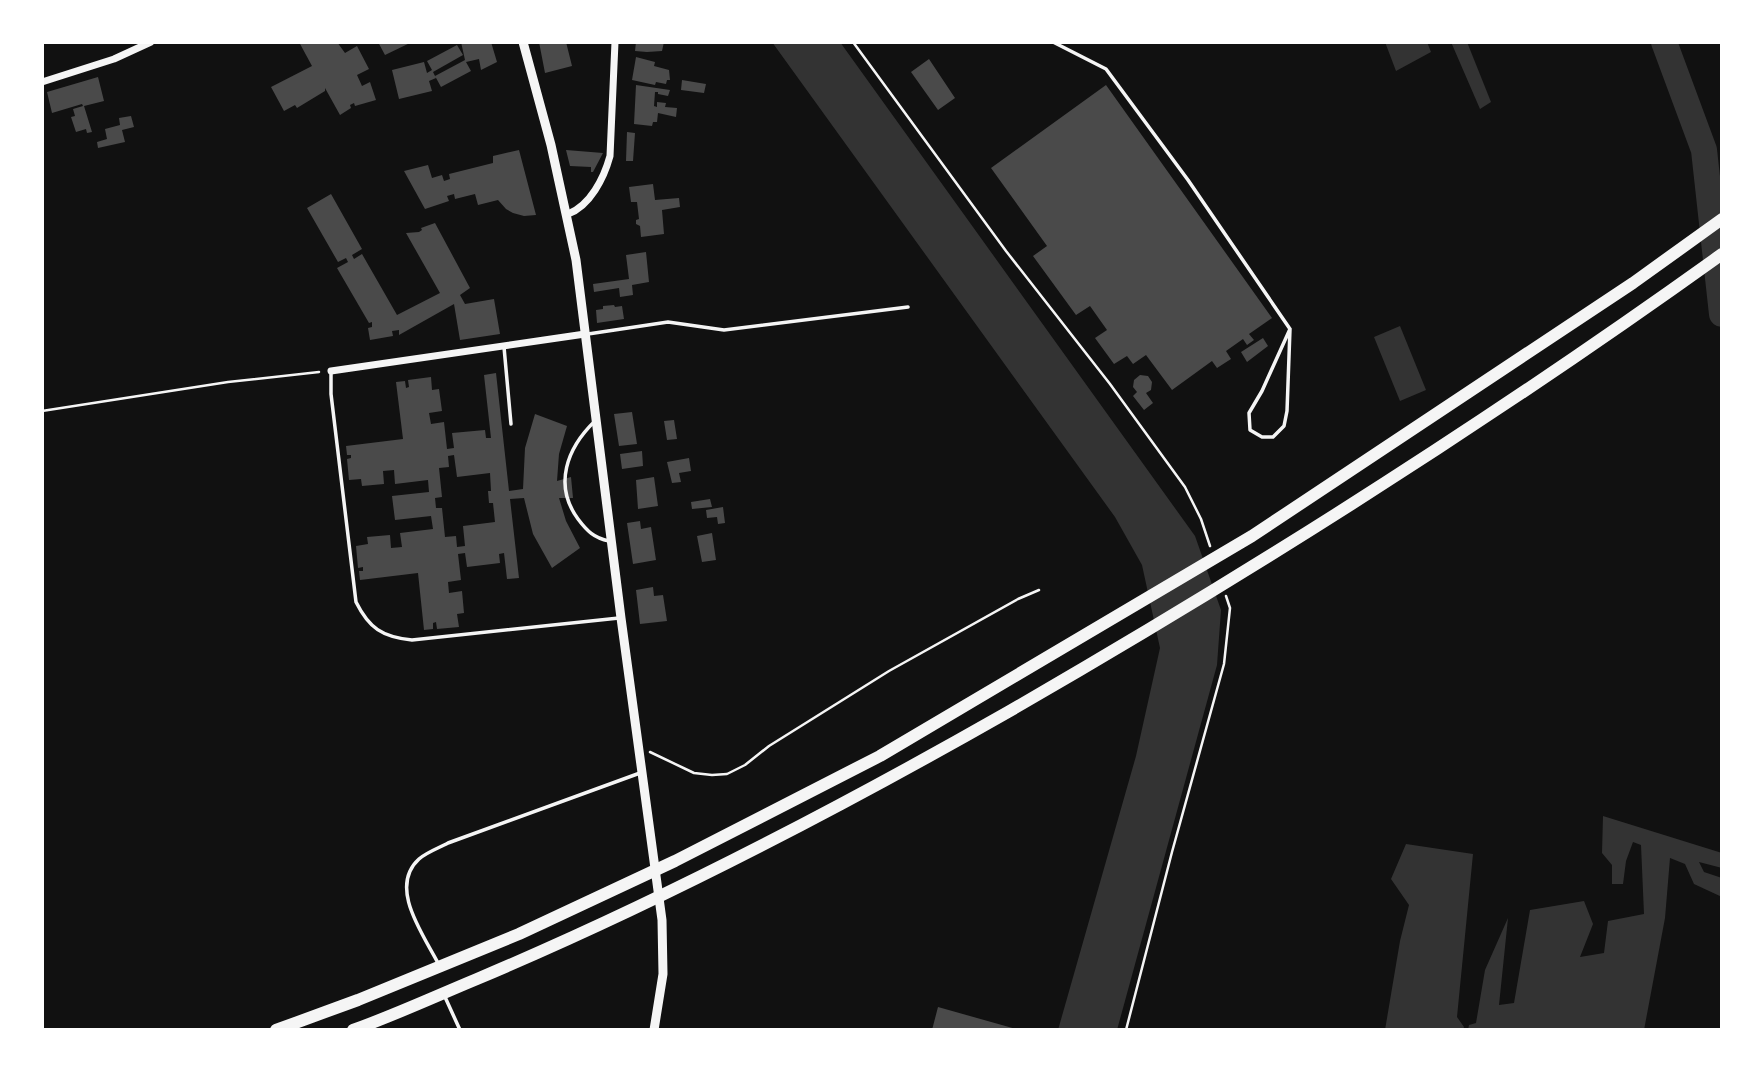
<svg xmlns="http://www.w3.org/2000/svg" width="1764" height="1072" font-family="'Noto Sans',sans-serif">
<rect width="100%" height="100%" fill="#111"/>
<!-- water -->
<path fill="#333" d="M772,42H840L1195,536L1221,610L1217,665L1117,1030H1058L1136,756L1160,648L1142,565L1115,517Z
M1385,42H1427L1431,52L1396,71Z
M1451,42H1467L1491,102L1480,109Z
M1400,326L1426,390L1400,401L1374,337Z
M1603,816L1722,853V868L1699,862L1704,872L1722,878V897L1694,884L1685,864L1670,858L1665,918L1644,1030H1468L1469,1025L1476,1023L1485,970L1508,918L1499,1005L1514,1003L1530,910L1584,901L1593,924L1580,957L1604,953L1608,921L1644,914L1641,845L1633,842L1626,861L1623,884H1612V865L1602,853Z
M1406,844L1473,854L1457,1017L1464,1027L1463,1030H1385L1400,941L1409,905L1391,879Z"/>
<g fill="none" stroke-linecap="round" stroke-linejoin="round">
<!-- stream -->
<path stroke="#333" stroke-width="4.5" d="M1670,57L1672,42"/>
<!-- river -->
<path stroke="#333" stroke-width="26" d="M1664,42L1704,150L1722,314"/>
</g>
<!-- building -->
<path fill="#4a4a4a" fill-rule="evenodd" d="M299,42H337L345,53L357,46L369,69L357,75L362,86L370,82L376,100L355,106L354,103L350,105L351,108L340,115L325,88V91L297,108L295,105L284,111L271,87L312,66Z
M378,42H412L385,55Z
M461,42H491L497,62L481,70L479,59L466,62L471,71L441,87L435,76L465,60Z
M539,42H566L572,66L545,73Z
M636,42H664L662,51L647,52L635,51Z
M457,45L463,55L433,72L436,78L429,81L432,91L399,99L392,70L424,62L427,73L432,70L427,61Z
M636,57L655,62L654,66L669,70L670,80H667L666,84L656,82L655,85L632,80Z
M929,59L955,98L938,110L911,72Z
M98,77L104,101L84,106L92,132L87,133L86,129L76,132L71,117L75,116L73,109L83,106L82,104L52,113L47,92Z
M682,80L706,84L704,93L681,90Z
M636,85L670,90L668,96L658,94V92H655L654,106L657,107V102L666,103L665,107L677,108L676,117L658,113L657,122H653L652,126L634,124Z
M1106,85L1272,318L1249,334L1254,340L1247,345L1243,339L1226,351L1231,359L1217,368L1212,361L1172,390L1146,355L1133,364L1127,356L1114,364L1095,338L1107,330L1090,306L1076,315L1033,256L1047,246L991,168Z
M131,116L134,127L122,130L125,142L98,148L97,142L107,139L105,129L120,125L119,118Z
M627,132L635,133L633,161H626Z
M519,150L536,215L524,216L513,213L506,209L498,200L478,205L475,194L455,199L454,194L447,196L449,201L425,209L404,171L428,165L432,178L442,175L444,181L450,179L449,174L493,163V156Z
M566,150L603,153L593,172H591V167L570,166Z
M653,184L655,200L679,198L680,207L662,210L664,234L641,237L640,226L636,224V220L639,219L637,202H631L629,187Z
M331,194L362,249L352,255L354,259L362,254L397,315L440,293L406,233L419,232L422,230L421,228L435,223L470,288L460,295L465,304L494,299L500,334L460,340L454,304L399,335V330L392,331L393,336L370,340L368,328L372,327V322L369,323L337,268L348,262L346,258L338,262L307,208Z
M646,252L649,282L632,285L633,295L620,297L619,288L594,292L593,284L629,279L626,255Z
M614,305L615,307L622,306L624,319L597,323L596,310L603,309V306Z
M1263,338L1268,346L1247,362L1241,352Z
M496,373L509,491L523,489L525,448L535,414L567,426L559,454L557,481L571,477L573,498H559L566,521L580,548L552,568L533,534L524,498L510,499L519,578L507,579L504,553L499,554L500,563L467,567L465,553L458,554L461,580L448,582L449,593L462,591L464,613L457,614L459,627L437,629L436,622L433,623V629L424,630L418,573L360,580L359,571H363V567L358,568L356,546L368,544L367,537L390,535L391,548L402,547L400,533L433,529L431,516L395,520L392,496L429,492L428,480L395,484L394,470L383,471L384,484L362,486L361,479L349,480L347,459L351,458V455H347L346,446L403,439L396,382L405,381L406,388L409,387L408,380L431,377L432,390L439,389L442,411L429,413L431,424L444,422L447,449L454,448L452,433L485,430L486,438H491L484,375ZM454,455L457,477L490,473L491,491H488L489,503H493L495,522L463,526L465,546L457,547L456,536L445,537L442,508H436L435,498L442,497L439,468L449,467L448,456Z
M1140,375L1148,376L1152,382L1151,390L1146,393L1153,403L1144,410L1133,396L1137,392L1133,387L1134,380Z
M632,412L637,444L619,446L614,414Z
M674,420L677,439L667,440L664,421Z
M642,451L643,466L622,469L620,454Z
M689,458L691,471L679,473L681,482L672,483L667,462Z
M654,477L658,506L638,509L636,480Z
M710,499L712,507L692,509L691,502Z
M723,507L725,523L718,524L717,517L707,518L706,510Z
M640,521L641,529L651,527L656,560L633,564L627,523Z
M712,533L716,560L702,562L697,536Z
M653,587L654,596L663,595L667,621L640,624L636,590Z
M938,1007L1016,1029V1030H932Z"/>
<g fill="none" stroke-linecap="round" stroke-linejoin="round">
<!-- path -->
<path stroke="#f5f5f5" stroke-width="2.5" d="M853,42L1006,251L1110,384L1185,487L1201,519L1210,546
M42,411L228,382L319,372
M650,752L694,773L712,775L727,774L745,765L769,746L889,671L1018,599L1039,590
M1126,1030L1172,852L1224,664L1230,608L1226,596"/>
<!-- service -->
<path stroke="#f5f5f5" stroke-width="3.5" d="M1053,42L1106,69L1188,180L1290,329L1287,411L1284,426L1273,437H1262L1250,430L1249,413L1262,391L1290,329
M588,334L668,322L724,330L908,307
M504,347L511,424
M331,371V394L356,602C369,628 382,637 412,640L619,618
M595,421C567,448 553,485 578,519C587,531 594,538 609,541
M438,963C423,934 388,887 419,859C427,852 439,848 448,843L640,773
M445,997L460,1030"/>
<!-- minor -->
<path stroke="#f5f5f5" stroke-width="7" d="M42,82L114,59L151,42
M568,214C590,206 604,178 610,156L615,42
M331,371L585,334"/>
<!-- tertiary -->
<path stroke="#f5f5f5" stroke-width="9" d="M523,42L551,145L576,260L621,618L662,920L663,974L654,1030"/>
<!-- motorway -->
<path stroke="#f5f5f5" stroke-width="12" d="M276,1030L358,1000L519,934L675,861L880,756L1252,536L1633,283L1722,219
M353,1030C395,1015 436,996 477,979C660,902 836,810 1008,712C1253,571 1492,419 1722,254"/>
</g>
<!-- border -->
<rect width="1764" height="1072" fill="none" stroke="#ffffff" stroke-width="88"/>
</svg>
